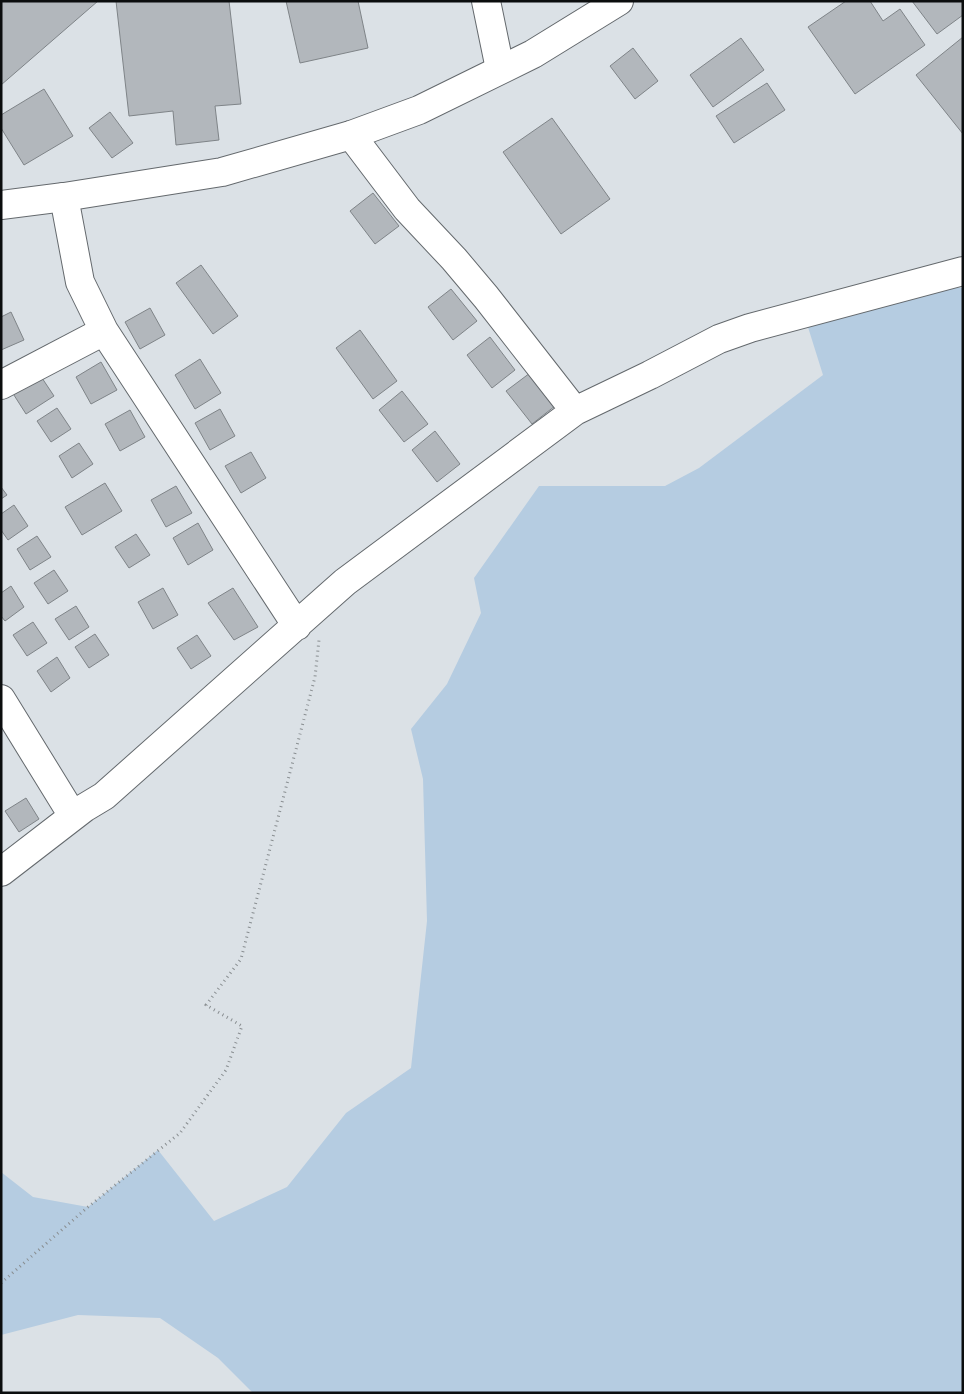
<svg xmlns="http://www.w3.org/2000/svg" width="964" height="1394" font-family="Arial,sans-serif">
<rect width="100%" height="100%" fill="#dbe1e6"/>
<!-- green -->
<path fill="#b5cce1" d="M933,286L963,288V1393H253L218,1358L160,1318L78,1315L1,1335V1172L33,1197L88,1207L158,1150L214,1221L287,1187L346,1113L411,1068L427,921L423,779L411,729L447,684L481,613L474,578L539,486H665L699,468L823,375L807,324Z"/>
<!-- building -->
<path fill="#b2b7bc" stroke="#7f8488" d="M1,1H98L1,85Z
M116,1H229L241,104L215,106L219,140L176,145L173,111L129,116Z
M286,1H358L368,48L300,63Z
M846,1H870L883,21L900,9L925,45L855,94L808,27Z
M912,1H963V15L937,34Z
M963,37V134L916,75Z
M741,38L764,70L713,107L690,75Z
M633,48L658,81L635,99L610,66Z
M767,83L785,110L734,143L716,116Z
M44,89L73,136L24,165L1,128V115Z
M110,112L133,143L112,158L89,128Z
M552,118L610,199L561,234L503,152Z
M373,193L399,226L375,244L350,211Z
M201,265L238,316L213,334L176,283Z
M451,289L477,321L453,340L428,307Z
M150,308L165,335L140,349L125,322Z
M11,312L24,340L1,350V317Z
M360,330L397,381L373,399L336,348Z
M490,337L515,370L492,388L467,355Z
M200,359L221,393L195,409L175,375Z
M101,362L117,390L91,404L76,377Z
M530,373L555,406L532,424L506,391Z
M40,375L54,396L26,414L12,392Z
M402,391L428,424L404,442L379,410Z
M57,408L71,429L51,442L37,421Z
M220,409L235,436L210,450L195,423Z
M130,410L145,437L120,451L105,424Z
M435,431L460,464L437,482L412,450Z
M79,443L93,464L72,478L59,456Z
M251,452L266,478L241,493L225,466Z
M105,483L122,511L82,535L65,507Z
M176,486L192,513L166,527L151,500Z
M1,487L7,495L1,499Z
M14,505L28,526L8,540L1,530V514Z
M198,523L213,550L188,565L173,538Z
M136,534L150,555L129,568L115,547Z
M37,536L51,557L30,570L17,549Z
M54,570L68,591L48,604L34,583Z
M11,586L24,607L5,621L1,616V593Z
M163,588L178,615L153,629L138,602Z
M233,588L258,627L234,640L208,603Z
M76,606L89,627L69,640L55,619Z
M33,622L47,643L27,656L13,635Z
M95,634L109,655L89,668L75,647Z
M197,635L211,656L191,669L177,648Z
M57,657L70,678L51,692L37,671Z
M26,798L39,819L19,832L5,811Z"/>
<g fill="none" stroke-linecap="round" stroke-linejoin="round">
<defs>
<path id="street" d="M486,1L500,69
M351,135L407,209L454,259L486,297L575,411
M64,197L80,282L104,331L297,626
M1,385L104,331
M1,699L73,816
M1,872L84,808L104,796L345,582L575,411L650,375L719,339L750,328L963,271"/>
<path id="secondary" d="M1,205L64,197L222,172L351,135L419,110L533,54L619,1"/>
</defs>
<!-- street casing -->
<use href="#street" stroke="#64696d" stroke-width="30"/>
<!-- secondary casing -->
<use href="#secondary" stroke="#64696d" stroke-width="30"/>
<!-- path -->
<path stroke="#898e91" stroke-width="3" stroke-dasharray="1 4" stroke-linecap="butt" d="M1,1283L88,1207L180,1133L226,1070L242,1026L206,1005L241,959L315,677L319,640"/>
<!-- street -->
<use href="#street" stroke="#fff" stroke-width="28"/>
<!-- secondary -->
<use href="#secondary" stroke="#fff" stroke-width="28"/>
</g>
<!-- border -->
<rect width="964" height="1394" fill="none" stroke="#0b0d0e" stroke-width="5"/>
</svg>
